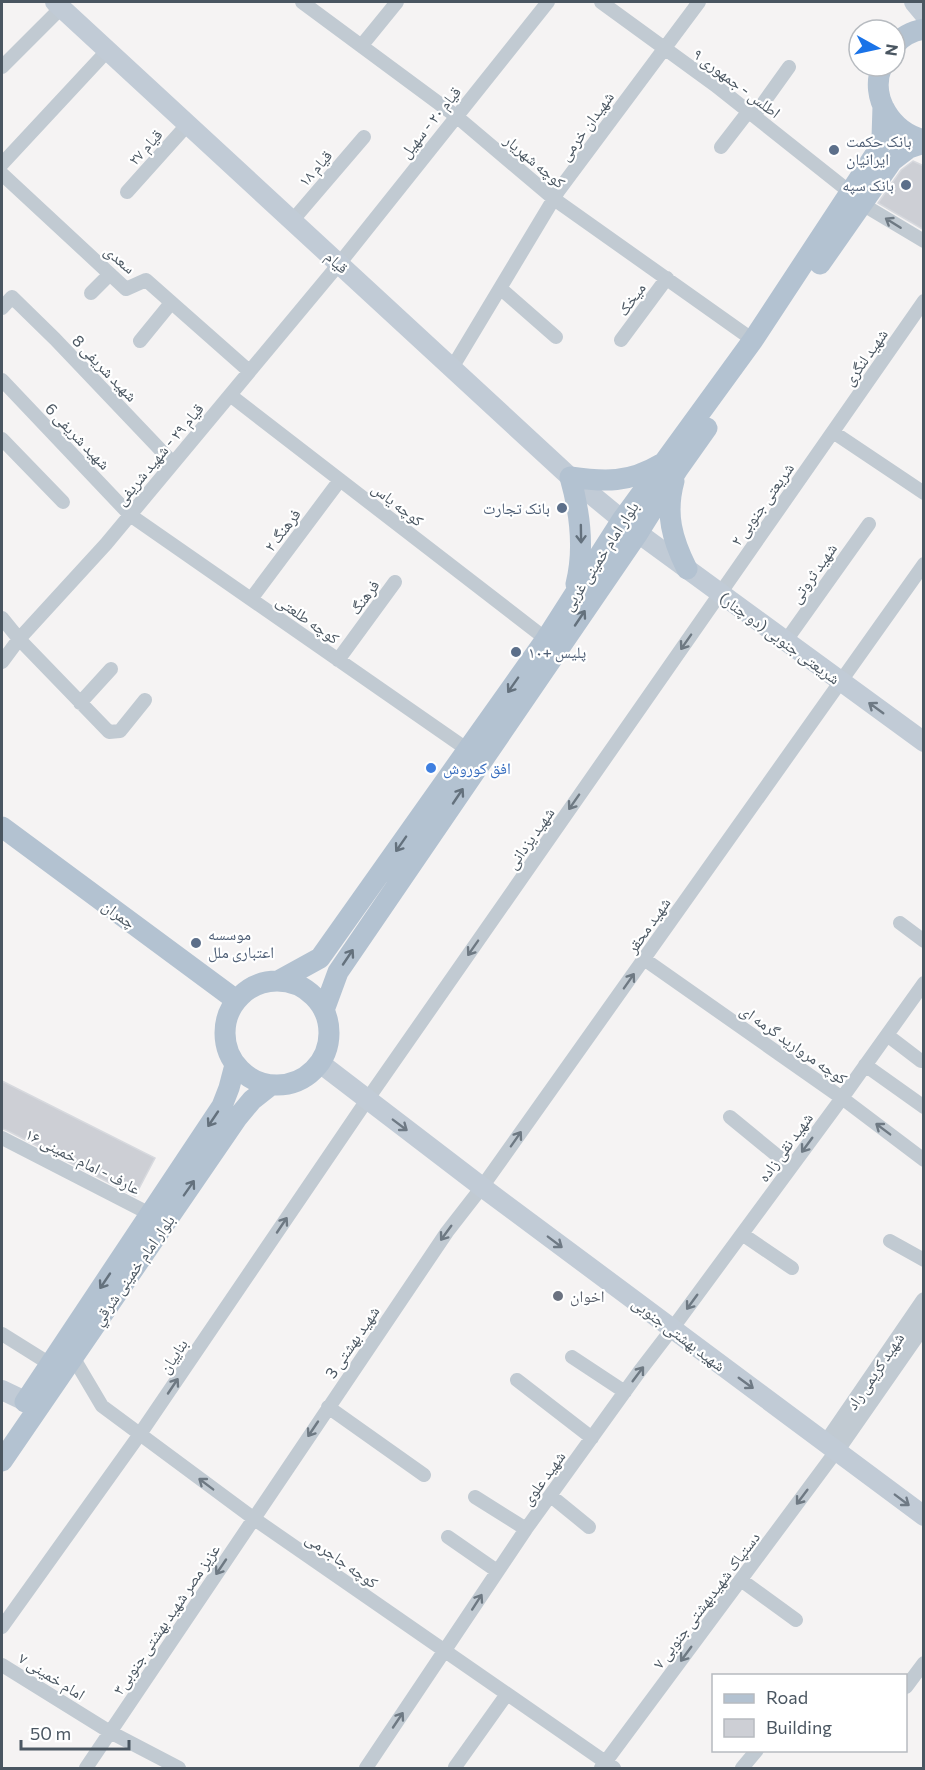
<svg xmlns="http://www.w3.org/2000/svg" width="925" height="1770" font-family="Commissioner,'Noto Naskh Arabic',sans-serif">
<rect width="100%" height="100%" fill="#f5f3f3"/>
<!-- building -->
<path fill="#cdcfd5" stroke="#d7d9de" stroke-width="1.5" d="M913,161L924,166V230L878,203L901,170Z
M2,1081L155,1158L135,1196L6,1130L2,1129Z"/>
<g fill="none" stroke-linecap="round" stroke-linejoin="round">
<!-- minor -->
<path stroke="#c1cad2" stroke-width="14" d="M302,2L456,116L554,199L753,340
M601,2L715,85L851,193
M362,45L397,2
M2,67L62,7
M754,116L789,67
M721,147L748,112
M2,164L108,50
M2,174L126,289L146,280L249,371
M127,192L188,124
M862,204L924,241
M292,221L364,137
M500,288L556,337
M91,293L110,274
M2,308L12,297L55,339L173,463
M621,340L667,278
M140,341L171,303
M452,368L559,190L699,2
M2,380L130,515L468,750
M230,395L546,639
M833,432L924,493
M2,439L63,502
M251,599L340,480
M2,618L19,639L109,732L120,731L145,700
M785,642L869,524
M338,660L395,582
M2,662L19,639L106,544L339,264L548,2
M80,703L111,669
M900,923L924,941
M644,959L842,1098L924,1160
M887,1035L921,1061
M865,1065L924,1107
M730,1117L791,1167
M2,1138L150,1214
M742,1234L792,1268
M890,1241L924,1260
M2,1334L50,1364
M73,1357L102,1406L253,1518L614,1768
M572,1357L625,1392
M517,1380L592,1438
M328,1407L424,1475
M551,1496L589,1527
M475,1497L526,1529
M448,1537L497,1571
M741,1580L796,1620
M2,1627L140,1434L367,1100L924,301
M2,1665L110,1732L179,1768
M906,1687L924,1663
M455,1767L507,1694
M86,1768L447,1232L482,1187L924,564
M366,1768L526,1529L639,1372L672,1329L842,1098L924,983
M601,1768L837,1450
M742,1768L757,1750"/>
<!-- tertiary -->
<path stroke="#c1cad2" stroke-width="16" d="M826,1443L924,1300
M837,1450L924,1325"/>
<!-- secondary -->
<path stroke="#c1cbd6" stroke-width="20" d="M55,2L570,477L638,533L924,742
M914,2L924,14
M320,1063L482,1187L924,1516
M2,1390L25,1401"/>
<!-- primary -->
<path stroke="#b3c2d1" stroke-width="21" d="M895,45C902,36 913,31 924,29
M882,66C869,98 892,132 924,140
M820,264L892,161L909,148L924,143
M674,481C665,514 672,539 687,569
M576,584C585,548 580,512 570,477C605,482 629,483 661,464
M2,827L236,1000
M280,980L320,958L546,639L622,520L753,340L876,153L882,138L883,106
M225 1033a52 52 0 1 1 104 0a52 52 0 1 1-104 0Z
M324,1010L338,972L638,533L678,469L707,428
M25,1402L222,1106L229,1088L235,1065
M2,1461L237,1118L252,1100L271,1085"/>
</g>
<!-- one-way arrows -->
<defs><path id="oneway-shaft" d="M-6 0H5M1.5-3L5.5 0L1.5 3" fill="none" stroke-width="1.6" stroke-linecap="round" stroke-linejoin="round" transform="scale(1.5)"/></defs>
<g stroke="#6e7983">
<use href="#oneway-shaft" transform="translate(893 223) rotate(-148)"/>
<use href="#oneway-shaft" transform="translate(686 642) rotate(125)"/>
<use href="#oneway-shaft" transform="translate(574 802) rotate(125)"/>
<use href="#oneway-shaft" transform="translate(473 948) rotate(125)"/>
<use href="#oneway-shaft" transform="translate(629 981) rotate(-55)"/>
<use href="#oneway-shaft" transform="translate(883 1129) rotate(-143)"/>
<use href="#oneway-shaft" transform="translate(516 1139) rotate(-55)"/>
<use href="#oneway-shaft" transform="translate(807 1145) rotate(126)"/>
<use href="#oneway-shaft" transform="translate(282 1225) rotate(-56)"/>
<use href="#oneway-shaft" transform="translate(446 1233) rotate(126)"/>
<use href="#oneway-shaft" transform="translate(692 1302) rotate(126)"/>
<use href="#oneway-shaft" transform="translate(638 1374) rotate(-53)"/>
<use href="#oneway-shaft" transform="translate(173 1386) rotate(-56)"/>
<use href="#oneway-shaft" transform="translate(313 1429) rotate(124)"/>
<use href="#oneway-shaft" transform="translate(206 1484) rotate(-143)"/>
<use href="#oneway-shaft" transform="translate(802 1497) rotate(127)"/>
<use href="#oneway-shaft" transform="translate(221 1567) rotate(124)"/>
<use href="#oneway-shaft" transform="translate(477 1602) rotate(-57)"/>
<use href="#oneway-shaft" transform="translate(686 1654) rotate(126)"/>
<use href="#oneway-shaft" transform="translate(398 1720) rotate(-56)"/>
</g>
<g stroke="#64717d">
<use href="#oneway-shaft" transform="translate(581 534) rotate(89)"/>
<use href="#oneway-shaft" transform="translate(580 618) rotate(-56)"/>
<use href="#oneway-shaft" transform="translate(513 685) rotate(125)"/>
<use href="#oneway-shaft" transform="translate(458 796) rotate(-56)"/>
<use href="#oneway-shaft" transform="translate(401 844) rotate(125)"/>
<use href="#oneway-shaft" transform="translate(348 957) rotate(-56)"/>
<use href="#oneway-shaft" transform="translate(213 1119) rotate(124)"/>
<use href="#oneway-shaft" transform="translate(189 1188) rotate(-55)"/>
<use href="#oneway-shaft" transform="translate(105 1281) rotate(124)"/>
</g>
<g stroke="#6e7984">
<use href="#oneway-shaft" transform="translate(876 708) rotate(-144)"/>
<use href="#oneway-shaft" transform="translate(400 1125) rotate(37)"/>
<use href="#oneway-shaft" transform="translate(555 1242) rotate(37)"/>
<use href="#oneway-shaft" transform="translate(746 1383) rotate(36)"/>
<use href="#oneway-shaft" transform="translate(902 1500) rotate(37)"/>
</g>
<!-- markers -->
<g fill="#5c6f8a" stroke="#fff" stroke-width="2">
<circle cx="834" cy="150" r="6"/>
<circle cx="906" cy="185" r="6"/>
<circle cx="562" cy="508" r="6"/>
<circle cx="516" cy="652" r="6"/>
<circle cx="196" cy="943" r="6"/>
</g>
<circle fill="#3f7fe0" stroke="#fff" stroke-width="2" cx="431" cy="768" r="6"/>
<circle fill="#6b7280" stroke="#fff" stroke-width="2" cx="558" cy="1296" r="6"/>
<g text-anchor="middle" stroke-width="4.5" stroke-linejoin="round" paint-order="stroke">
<!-- street labels -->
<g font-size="16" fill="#4a5661" stroke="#fff">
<text transform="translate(737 83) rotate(37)" y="6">اطلس - جمهوری ۹</text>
<text transform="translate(430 122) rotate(-51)" y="6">قیام ۲۰ - سهیل</text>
<text transform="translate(586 126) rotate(-54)" y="6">شهیدان خرمی</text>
<text transform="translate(145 147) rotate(-48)" y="6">قیام ۲۷</text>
<text transform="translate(535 161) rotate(40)" y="6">کوچه شهریار</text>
<text transform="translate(315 168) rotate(-49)" y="6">قیام ۱۸</text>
<text transform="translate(120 259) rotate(40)" y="6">سعدی</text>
<text transform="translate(337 262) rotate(43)" y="6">قیام</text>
<text transform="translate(631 299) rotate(-54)" y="6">میخک</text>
<text transform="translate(865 357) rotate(-55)" y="6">شهید لنگری</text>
<text transform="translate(105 368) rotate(46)" y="6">شهید شریفی 8</text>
<text transform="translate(78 436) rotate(46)" y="6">شهید شریفی 6</text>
<text transform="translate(159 454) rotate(-50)" y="6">قیام ۲۹ - شهید شریفی</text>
<text transform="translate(398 504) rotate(38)" y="6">کوچه یاس</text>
<text transform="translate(762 504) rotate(-55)" y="6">شریعتی جنوبی ۲</text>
<text transform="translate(282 530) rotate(-53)" y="6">فرهنگ ۲</text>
<text transform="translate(600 556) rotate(-57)" y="6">بلوار امام خمینی غربی</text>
<text transform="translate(813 573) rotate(-55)" y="6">شهید ثروتی</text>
<text transform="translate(364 597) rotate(-54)" y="6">فرهنگ</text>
<text transform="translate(308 619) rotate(35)" y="6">کوچه طلعتی</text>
<text transform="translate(780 638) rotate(36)" y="6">شریعتی جنوبی (دو چنار)</text>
<text transform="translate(530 838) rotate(-55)" y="6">شهید یزدانی</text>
<text transform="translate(119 914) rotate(36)" y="6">چمران</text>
<text transform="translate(648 925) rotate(-55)" y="6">شهید محقر</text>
<text transform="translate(794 1044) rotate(35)" y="6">کوچه مروارید گرمه ای</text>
<text transform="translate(785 1147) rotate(-54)" y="6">شهید نقی زاده</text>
<text transform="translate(83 1161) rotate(27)" y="6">عارف - امام خمینی ۱۶</text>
<text transform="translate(133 1270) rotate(-55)" y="6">بلوار امام خمینی شرقي</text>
<text transform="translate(679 1334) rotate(37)" y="6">شهید بهشتی جنوبی</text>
<text transform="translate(352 1342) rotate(-56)" y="6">شهید بهشتی 3</text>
<text transform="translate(173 1356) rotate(-56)" y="6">بناییان</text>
<text transform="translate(875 1371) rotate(-56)" y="6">شهید کریمی راد</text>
<text transform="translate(543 1478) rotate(-54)" y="6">شهید علوی</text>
<text transform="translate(342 1560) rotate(35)" y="6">کوچه جاجرمی</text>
<text transform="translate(706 1600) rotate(-53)" y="6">دستپاک شهیدبهشتی جنوبی ۷</text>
<text transform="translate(166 1619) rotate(-56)" y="6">عزیز مصر شهید بهشتی جنوبی۳</text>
<text transform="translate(52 1676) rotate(32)" y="6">امام خمینی ۷</text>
</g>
<!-- service labels -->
<g font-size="16" fill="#4e5e75" stroke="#fff" text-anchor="start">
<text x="846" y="147">بانک حکمت<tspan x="846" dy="18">ایرانیان</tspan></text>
<text x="894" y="191" text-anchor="end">بانک سپه</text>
<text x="550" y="514" text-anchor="end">بانک تجارت</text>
<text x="528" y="658">پلیس +۱۰</text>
<text x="208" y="940">موسسه<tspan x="208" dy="18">اعتباری ملل</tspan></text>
</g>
<!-- shop labels -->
<g font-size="16" fill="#366cbe" stroke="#fff" text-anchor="start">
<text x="443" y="774">افق کوروش</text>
</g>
<!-- worship labels -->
<g font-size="16" fill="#5b616d" stroke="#fff" text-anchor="start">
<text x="570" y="1302">اخوان</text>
</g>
</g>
<!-- border -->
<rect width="925" height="1770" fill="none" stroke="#4a5661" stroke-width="6"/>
<!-- legend -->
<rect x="712" y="1674" width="195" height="78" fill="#ffffff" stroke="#b7bbc0" stroke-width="1.5"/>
<rect x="724" y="1694" width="30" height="9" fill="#b3c2d1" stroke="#b7bbc0" stroke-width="1.5"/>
<text x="766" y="1704" font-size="18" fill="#4a5661">Road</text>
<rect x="724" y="1719" width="30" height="18" fill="#cdcfd5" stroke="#b7bbc0" stroke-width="1.5"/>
<text x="766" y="1734" font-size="18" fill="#4a5661">Building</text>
<!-- north arrow -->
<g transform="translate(877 48) rotate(98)"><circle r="28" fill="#ffffff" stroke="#b7bbc0" stroke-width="1.5"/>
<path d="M0-4.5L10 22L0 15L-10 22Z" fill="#1a73e8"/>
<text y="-9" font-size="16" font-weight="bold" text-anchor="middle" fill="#4a5661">N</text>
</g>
<!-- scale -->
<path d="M21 1740v9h108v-9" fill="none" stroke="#4a5661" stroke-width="3"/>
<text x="30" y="1740" font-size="18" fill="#4a5661" stroke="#ffffff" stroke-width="4.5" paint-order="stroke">50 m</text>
</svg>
